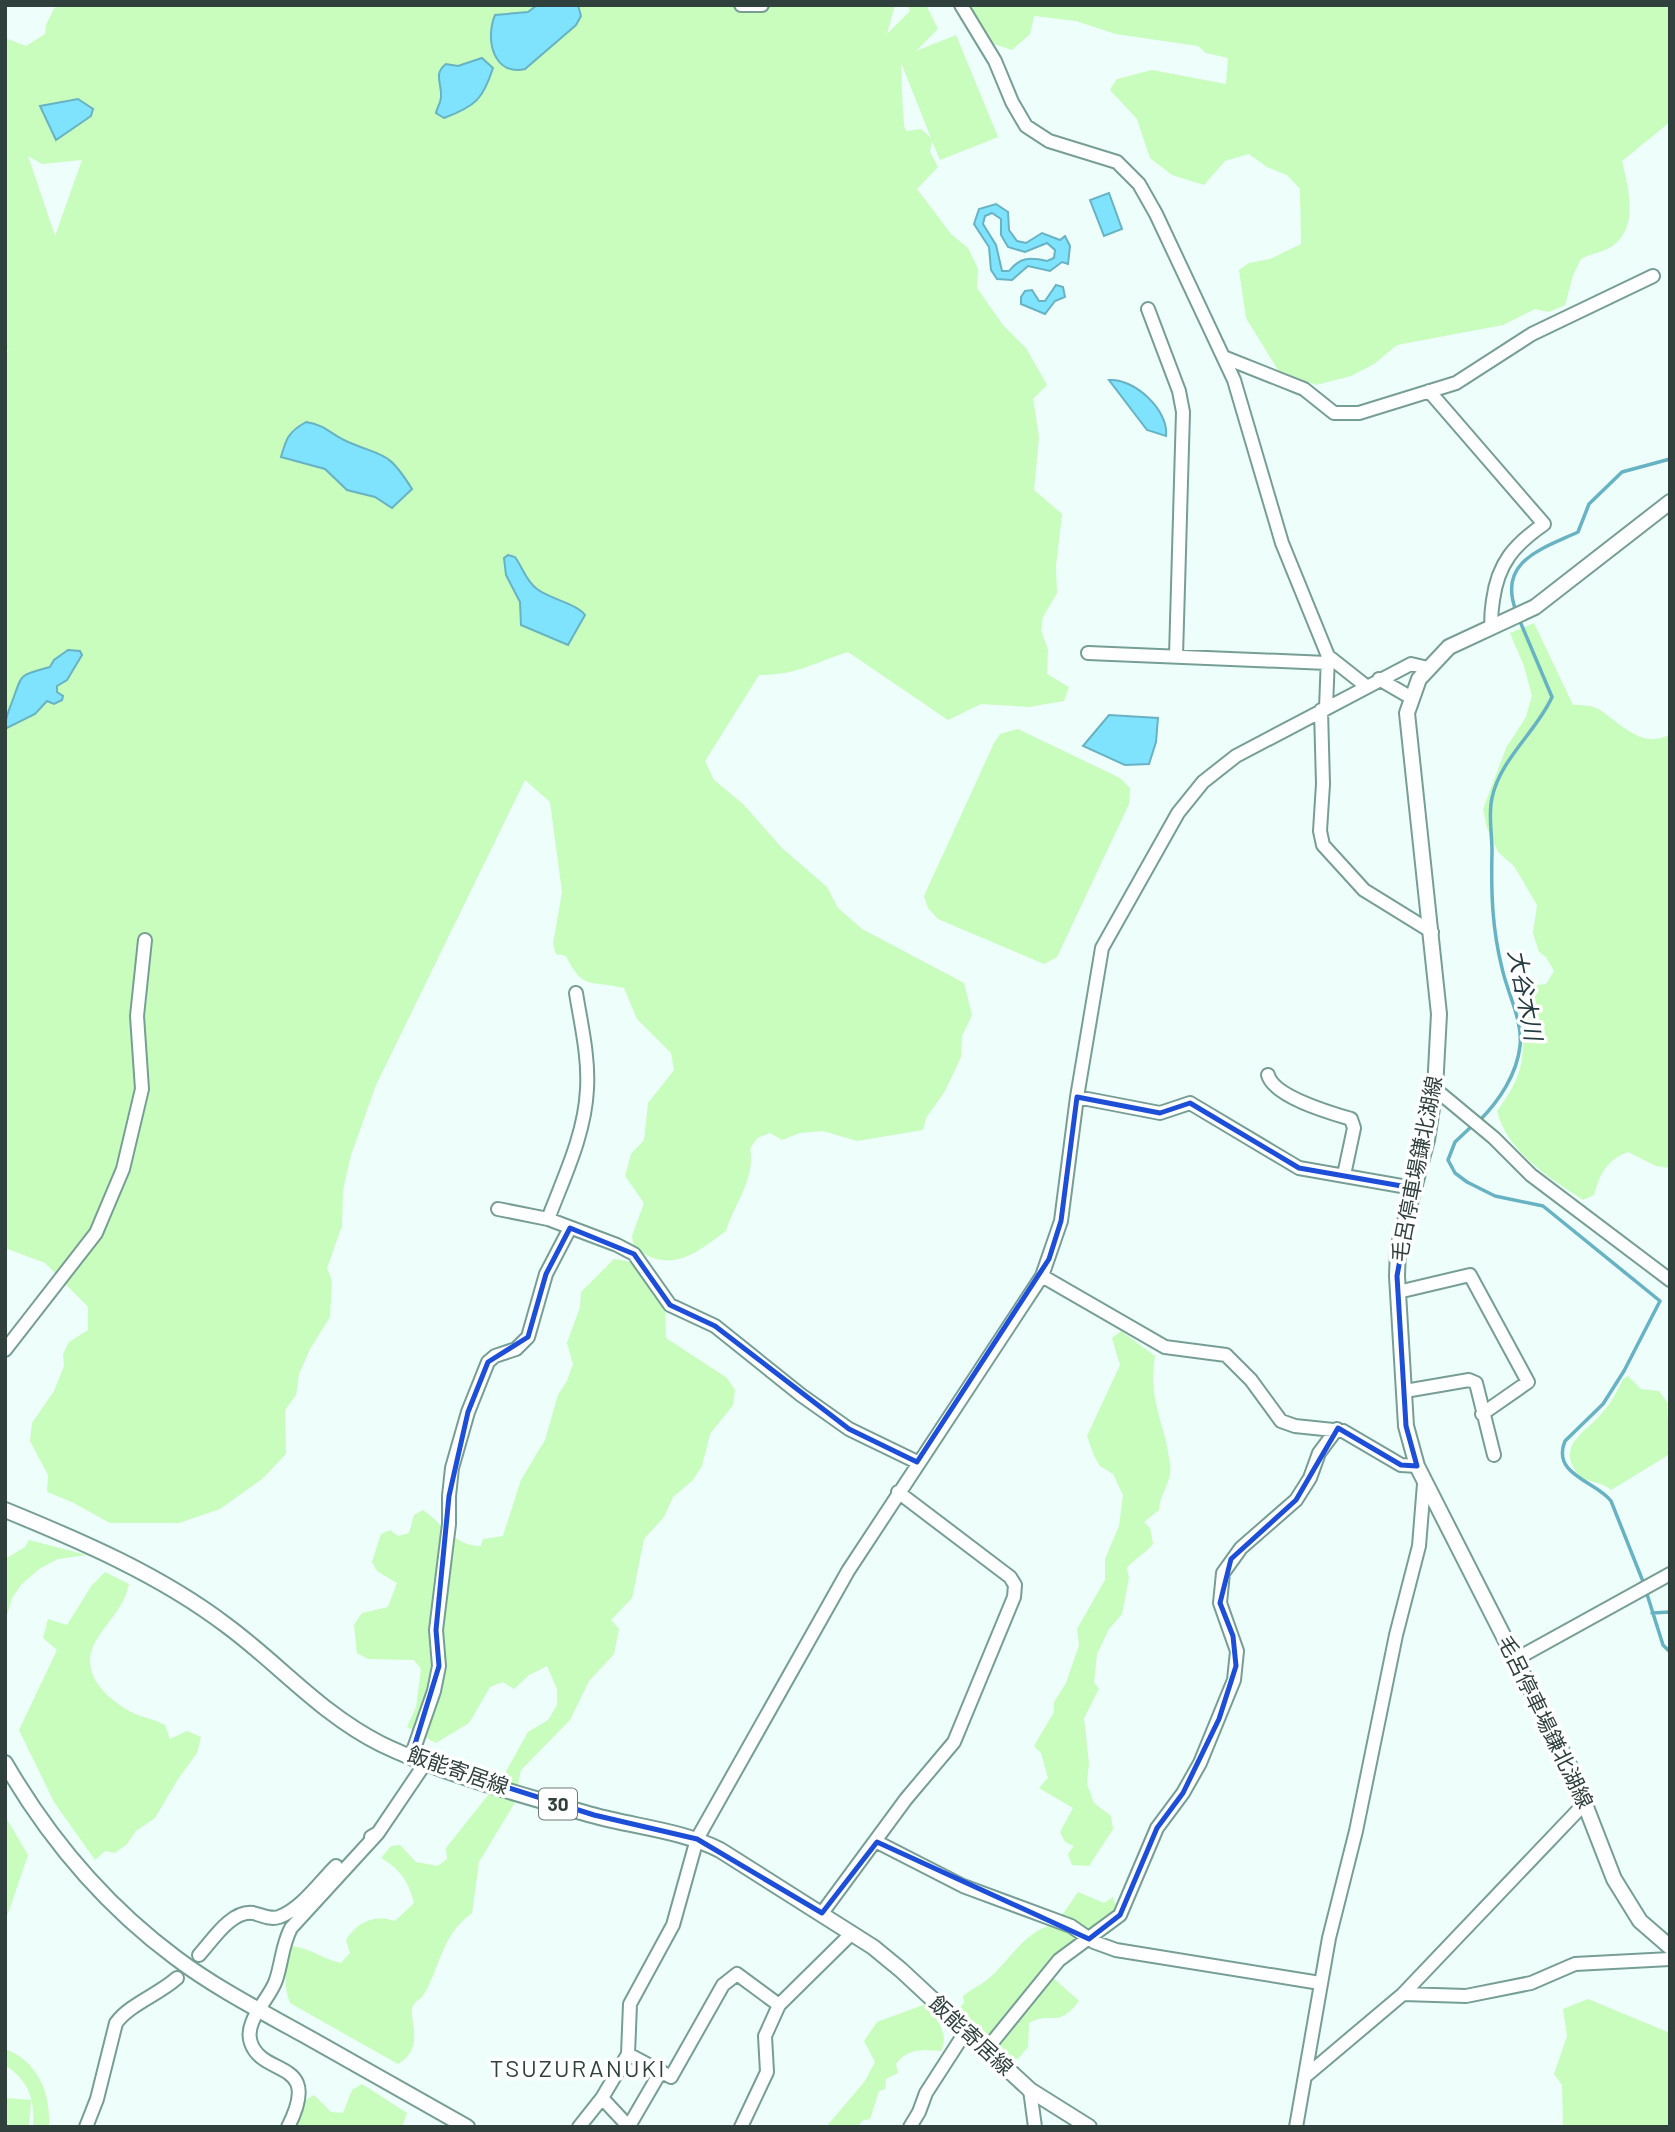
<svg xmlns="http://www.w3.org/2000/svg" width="1675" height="2132" font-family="Barlow,'Noto Sans JP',sans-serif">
<rect width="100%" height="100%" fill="#eefffb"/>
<!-- green -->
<path fill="#c8fdbe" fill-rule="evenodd" d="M56,5H895L887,34L910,11L908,5H926L938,29L916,51L956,35L998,137L940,160L932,141L930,152L938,167L917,189L951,234L968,248L978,269L977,288L1003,325L1026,348L1047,385L1033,399L1039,437L1034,490L1062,514L1056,566L1057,593L1043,617L1041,630L1048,650L1047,674L1069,687L1064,701L1029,707L981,704L948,720L848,652C813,663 798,675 759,675L705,761L714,780L743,804L782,848L827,887L838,908L862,929L964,983L972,1015L962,1036L961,1057L945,1091L926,1118L923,1130L857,1141L823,1131L800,1133L782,1140L770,1133L757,1138L750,1149C756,1178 734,1204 726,1231C693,1255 672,1274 634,1248L632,1236L644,1203L625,1176L631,1154L644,1140L648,1103L674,1070L671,1053L637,1019L624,988C591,980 583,991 566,956L556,954L553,944L562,892L550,802L525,780L376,1085L351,1155L343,1190L342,1226L327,1268L332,1281L330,1317L310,1349L299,1374L296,1395L285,1410L286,1454L262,1479L220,1509L179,1523H110L72,1502L47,1492L48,1475L30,1441L32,1423L54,1391L64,1366L63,1354L69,1342L88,1330V1307L45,1263L5,1248V356L9,349L5,352V38L26,46L45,34L46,25ZM901,65H902L931,138L921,129L906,131C902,125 902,77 901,65ZM28,156L42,164L82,160L55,236Z
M970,5H1670V122L1622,161C1628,189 1640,227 1611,247C1603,252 1590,254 1581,259L1573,275L1565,305L1549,312L1535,309L1503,325L1397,345L1374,364L1351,376L1316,385L1278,370L1246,318L1239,270L1249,263L1270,259L1301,244L1300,189L1287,175L1267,167L1249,154L1225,161L1204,185L1172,175L1150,158L1137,119L1110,90L1117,79L1152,70L1226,84L1228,58L1206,53L1198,46L1116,34L1076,21L1034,16L1030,34L1012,50L994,44Z
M1534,623L1573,705C1582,705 1592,705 1600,710C1620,723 1644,751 1670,734V1168L1656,1166L1628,1152C1607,1160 1600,1173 1594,1195L1583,1200C1549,1177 1508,1153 1497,1111C1530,1067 1525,1047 1516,996L1523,987L1546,984L1554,971L1546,957L1539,952L1533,933L1537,905L1514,866L1498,852L1487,828L1483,809L1506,748L1526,717L1532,696L1524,666L1510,633Z
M1018,729L1120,778L1130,788L1129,804L1057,957L1044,964L938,919L928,908L924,896L994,743L1000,734Z
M614,1259L631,1262L649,1283L665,1311L666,1338L727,1378L735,1390L733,1405L710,1434L702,1466L692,1481L673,1497L664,1517L644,1539L632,1598L611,1620L619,1629L614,1654L589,1681L570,1720L521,1770L514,1804L479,1862L472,1913C441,1936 442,1963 424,1994C421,1999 415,2001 413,2006C407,2017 427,2047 398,2064L290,2003C282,1983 286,1967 292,1946C310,1948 323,1959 341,1963L350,1953L346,1940C357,1922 374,1914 395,1921L414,1903C409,1882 400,1869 381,1858L391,1846L400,1845L416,1862L438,1866L447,1859L446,1848L504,1775L528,1732L548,1720L557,1705V1689L547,1666L529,1675L514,1689L503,1682L490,1687L469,1723L436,1743L407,1727L416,1707L421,1669L414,1660L368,1659L357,1653L354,1625L362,1613L388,1607L397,1583L377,1571L372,1562L381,1534L390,1530L398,1536L409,1533L414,1515L423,1510C443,1524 454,1546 481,1546L483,1539L503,1536L521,1480L545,1440L558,1395L567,1381L573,1364L567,1343L580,1307L581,1292Z
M1121,1331L1155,1356C1147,1400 1165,1422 1170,1464C1173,1482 1160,1492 1159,1510L1144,1522L1150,1528L1153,1544C1145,1554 1135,1558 1127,1568L1129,1578L1122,1614L1109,1629L1097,1654L1094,1682L1099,1689L1084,1718L1089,1763L1087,1784L1094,1803L1111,1816L1113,1829L1089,1866L1072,1865L1068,1854L1074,1846L1065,1842L1060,1832L1073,1808L1039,1788L1048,1778L1041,1753L1034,1746L1054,1712V1702L1066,1683L1079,1645L1077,1629L1105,1580V1559L1119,1526L1123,1495L1113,1474L1100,1466L1094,1456L1087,1436L1120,1365L1112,1338Z
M1628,1376L1641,1389L1659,1391L1667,1402L1670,1454L1611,1490C1602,1481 1585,1483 1578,1474C1555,1445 1587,1432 1603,1412C1612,1402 1617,1391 1623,1379Z
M29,1540L87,1555L58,1559L39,1569L21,1585L12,1598L5,1622V1559L25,1547Z
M105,1572L129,1584C124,1607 109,1620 97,1639C78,1668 101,1694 126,1709C137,1717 153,1718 165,1725L170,1739L187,1731L201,1737L197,1753L178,1779L155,1818L136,1831L127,1844L115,1853L105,1851L95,1860L54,1802L19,1730L57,1650L43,1638L48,1619L67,1625L92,1585Z
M5,1816L28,1855L5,1922Z
M1078,1892L1104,1903L1113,1897L1116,1907L1050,1975L1079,2001C1057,2030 1052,2010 1029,2023L1028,2047L1018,2059H1008L956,2011L964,2003L963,1996C970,1990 979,1986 987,1980C1010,1961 1024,1930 1056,1924Z
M1588,1999L1670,2033V2127H1563L1562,2085L1554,2074L1567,2036L1563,2009Z
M926,2004C936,2018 950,2034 941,2051C924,2050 907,2048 896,2064L898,2073L886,2079L885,2089L879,2091L870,2119L862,2121L857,2127H826L865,2081L875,2062L864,2041L877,2022Z
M5,2049C38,2061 51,2094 49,2127H33C35,2099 29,2081 5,2065Z
M362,2084L407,2113L402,2127H297L307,2099L314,2095L331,2112L343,2113L352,2090Z
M5,2098L31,2100L29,2127H5Z"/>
<!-- water -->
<path fill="#7fe3fd" stroke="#67b2c3" stroke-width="2" fill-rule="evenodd" d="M537,5H578L581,16L576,25L525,69C493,76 485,39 495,15L528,12Z
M482,58L493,68C483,99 476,106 444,118L436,113C437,107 441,103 441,97C442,83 433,74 446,64L458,66Z
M78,99L93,109L91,116L56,140L40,106Z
M1109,193L1122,229L1104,236L1090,200Z
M996,204L1008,212L1009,230L1017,241L1026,243L1042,233L1060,240L1065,236L1070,246L1068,264L1062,262L1050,271L1028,266L1012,280L997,279L991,270L989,247L974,224L979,209ZM992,213L1001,219V235L1008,247L1025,252L1047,243L1055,250L1054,258L1047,261C1030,257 1020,257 1009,271H1002L996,245L983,224L985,216Z
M1056,285L1063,287L1065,297L1055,301L1045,314L1021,304V297L1025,291L1032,290L1039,301H1045Z
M1109,380C1134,378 1169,410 1166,436L1147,430Z
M306,422C326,425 330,434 346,441C384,458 387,449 412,489L392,508L375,497L347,490L325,469L281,457C286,439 288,432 306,422Z
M508,555L515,557C523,568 526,581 537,589C550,599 577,604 585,615L568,645L521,625L520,602L506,575L504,558Z
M68,650L80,651L82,655L67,680L57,686V692L63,696L62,700L54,704L47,701L35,714L5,729C5,718 8,713 12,702C23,673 17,676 50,667L54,660Z
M1109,715L1158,718L1156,742L1149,764L1125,765L1083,746Z"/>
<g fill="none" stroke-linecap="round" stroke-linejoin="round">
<!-- stream -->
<path stroke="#67b2c3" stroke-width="3.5" d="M1516,611C1497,561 1542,549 1578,532L1589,504L1622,472L1670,459
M1480,1120C1499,1101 1517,1074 1520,1046C1523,1021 1507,992 1502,968C1492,928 1491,892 1492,851C1492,833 1488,815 1492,798C1500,759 1537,731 1552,697L1519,619
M1473,1125L1455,1142L1448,1160L1455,1173L1467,1182L1495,1196L1543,1206L1660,1301L1624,1371L1603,1404L1565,1441C1551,1475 1596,1481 1611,1501L1644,1584
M1646,1591L1663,1645L1670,1652
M1652,1613L1670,1612"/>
<defs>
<path id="minor" d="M741,5H762
M961,5L995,61L1012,102L1026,126L1049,141L1117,162L1139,184L1156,214L1234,380L1282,543L1328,656L1326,708
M1148,309L1179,391L1183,412L1176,656
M1226,358L1304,389L1334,413H1359L1456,383L1532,334L1653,276
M1429,391L1544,524C1514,545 1498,563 1493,600C1492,609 1490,618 1492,627
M1088,653L1327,663
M1328,656L1366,686
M1379,679L1410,697
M1321,710L1323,784L1320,831L1323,845L1364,890L1432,932
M1268,1075C1274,1097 1331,1113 1351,1119L1354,1128L1344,1175
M1435,1089L1494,1138L1531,1175L1670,1280
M1077,1097L1160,1113L1190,1103L1299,1168L1413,1188
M498,1209L548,1219L617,1245L634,1254L670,1305L715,1326L801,1395L849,1429L917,1462
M548,1219C564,1177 585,1134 587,1089C589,1057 581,1024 576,993
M1042,1276L1165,1347L1226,1355L1251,1380L1281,1421L1295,1426L1343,1431L1401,1465L1417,1466
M1398,1292L1470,1275L1528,1382L1482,1414
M5,1350L96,1233L123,1169L142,1089L137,1016L145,940
M1405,1391L1469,1380L1476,1383L1494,1455
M1516,1659L1670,1574
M411,1757L434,1691L439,1666L436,1630L449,1524V1496L452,1468L468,1412L488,1362L495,1356L516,1349L528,1337L546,1274L570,1228
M371,1837L378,1833L426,1762
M877,1842L963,1886L1071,1926L1094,1942L1116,1950L1320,1983
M822,1913L906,1799L954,1742L1014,1597L1015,1585L1010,1577L898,1492
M199,1955C212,1941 231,1910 253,1913C262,1915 270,1920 279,1917C301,1909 320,1882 336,1866
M1403,1994L1466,1996L1531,1983L1575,1964L1670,1959
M986,2050L1059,1960L1120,1915L1157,1828L1183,1793L1200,1763L1234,1680L1237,1651L1220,1603L1223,1573L1241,1548L1296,1500L1310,1478L1319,1453L1337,1429
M628,2054L671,2077L723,1985L737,1974L779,2005
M1307,2075L1403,1994L1586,1802
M1030,2090L1035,2127
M602,2098L629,2127
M629,2126L661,2071
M86,2127L97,2099L116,2023C130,2004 158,1995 177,1978
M288,2127C323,2058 263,2078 251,2043C243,2021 270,1999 276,1980C282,1962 282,1945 291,1928L378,1833
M579,2127L602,2098L628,2054L630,2004L673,1925L697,1839L848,1571L1042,1276L1061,1221L1077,1097L1102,948L1178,813L1203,782L1236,756L1411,664L1428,668
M741,2127L767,2072L765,2036L779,2005L852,1933
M910,2127L919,2112L926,2093L966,2031
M1296,2127L1329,1938L1356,1831L1396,1635L1419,1546L1424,1484"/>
<path id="major" d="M1670,502L1535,607L1449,647L1419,679L1407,713L1439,1014L1435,1089L1427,1140L1398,1248L1397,1276L1406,1426L1417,1466L1572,1771L1614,1879L1640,1921L1670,1947
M5,1510C81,1541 160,1575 226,1625C279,1664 321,1714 381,1744C443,1774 525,1796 592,1815C635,1827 680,1830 720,1850L873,1947L901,1970L1030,2090L1089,2127
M5,1763C49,1839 106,1906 176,1958C216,1988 261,2011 304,2035C358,2066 413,2096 467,2127"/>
</defs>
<!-- minor casing -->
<use href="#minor" stroke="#779e95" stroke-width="16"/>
<!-- major casing -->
<use href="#major" stroke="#779e95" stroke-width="18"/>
<!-- minor -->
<use href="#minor" stroke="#fff" stroke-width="12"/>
<!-- major -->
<use href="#major" stroke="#fff" stroke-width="14"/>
</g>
<!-- marked area -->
<path fill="none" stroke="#1d4ed8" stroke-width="5" stroke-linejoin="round" d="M1077,1097L1160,1113L1190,1103L1299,1168L1413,1188L1397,1276L1406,1426L1417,1466L1401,1465L1338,1428L1296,1500L1231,1559L1220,1603L1233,1636L1236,1666L1219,1719L1183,1793L1157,1828L1120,1915L1089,1939L877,1842L822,1913L697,1839L594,1815L411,1757L439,1666L436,1630L449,1496L468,1412L488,1362L528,1337L546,1274L570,1228L634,1254L670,1305L715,1326L849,1429L917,1462L1049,1259L1061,1221Z"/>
<g text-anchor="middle" stroke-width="7" stroke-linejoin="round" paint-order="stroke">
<!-- shield labels -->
<rect fill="#fff" stroke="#6e7a77" stroke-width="2" x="539" y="1788.5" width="38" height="31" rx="5"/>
<g font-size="19" font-weight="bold" fill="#30413d">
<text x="558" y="1811">30</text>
</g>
<!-- street labels -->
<g font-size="21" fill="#30413d" stroke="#fff">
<text transform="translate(1417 1169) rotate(-79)" y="7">毛呂停車場鎌北湖線</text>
<text transform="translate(1545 1722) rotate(64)" y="7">毛呂停車場鎌北湖線</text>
<text transform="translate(458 1771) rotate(19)" y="7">飯能寄居線</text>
<text transform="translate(971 2036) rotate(43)" y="7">飯能寄居線</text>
</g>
<!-- water labels -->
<g font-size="23" font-style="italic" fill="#243b41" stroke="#fff">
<text transform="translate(1525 995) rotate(79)" y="8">大谷木川</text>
</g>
<!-- quarter labels -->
<g font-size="24" letter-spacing="2" fill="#30413d" stroke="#fff">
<text x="578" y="2077">TSUZURANUKI</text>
</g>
</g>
<!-- border -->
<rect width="1675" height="2132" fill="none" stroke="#30413d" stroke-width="14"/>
</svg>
